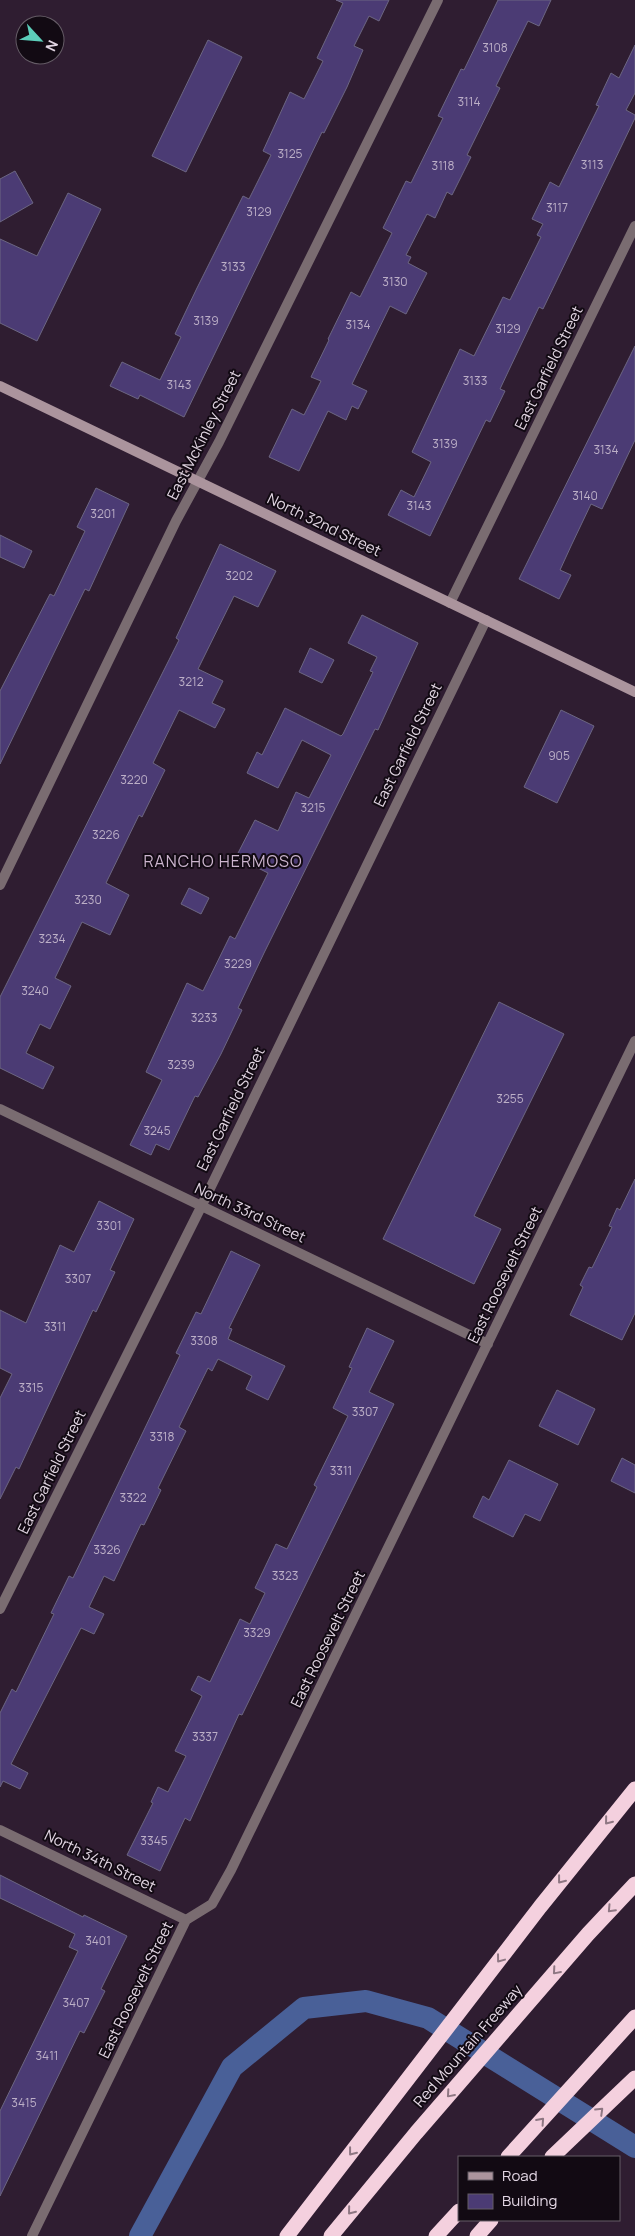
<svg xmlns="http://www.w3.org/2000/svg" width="635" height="2236" font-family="Manrope,sans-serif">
<rect width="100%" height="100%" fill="#2f1d31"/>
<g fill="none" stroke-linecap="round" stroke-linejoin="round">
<!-- canal -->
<path stroke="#496098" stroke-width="22" d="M140,2236L232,2067L304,2008L366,2001L428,2018L635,2147"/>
</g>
<!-- building -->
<path fill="#4b3b74" stroke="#6c6682" d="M336,0H389L379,21L369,16L354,46L363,50L347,87L324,133L322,132L184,417L140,395L138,399L110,386L122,362L160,380L181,337L175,334L197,288L243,196L249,199L271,155L263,151L290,92L304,99L323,61L317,58L343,3Z
M498,0H551L539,26L528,21L496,86L500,88L467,155L471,157L452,195L447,192L435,218L427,214L406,255L411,257L408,263L427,273L406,314L390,306L352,384L367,391L358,409L352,406L346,420L328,411L299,471L269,457L292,409L304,415L321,381L311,377L329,340L328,339L351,292L360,297L392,233L383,228L406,181L411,183L443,118L438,116L461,69L464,70Z
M208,40L242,57L186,172L152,156Z
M635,45V93L626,110L635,115V118L543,309L539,307L508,372L500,389L505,391L490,422L486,420L430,536L388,515L401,490L414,497L431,462L412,452L460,349L474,356L503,297L510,300L541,237L537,235L543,224L532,219L550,182L559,187L599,106L596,105L611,73L619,78Z
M15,171L33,203L0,222V179Z
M68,193L101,209L37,341L0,323V239L37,256Z
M635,346V440L602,509L591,504L571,546L560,570L571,575L559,599L519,579Z
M96,488L129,504L89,591L85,589L0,764V691L50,594L54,596L85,531L77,527Z
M0,535L32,551L24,568L0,557Z
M220,544L276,571L258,607L234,596L198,669L223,681L212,703L225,709L215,728L179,710L153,763L165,770L142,817L139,815L106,883L129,895L110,935L82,922L55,978L71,986L50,1029L40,1024L26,1053L54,1067L43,1089L0,1068V997L179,640L176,638Z
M362,615L418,643L378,730L375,729L264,953L238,1008L242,1010L221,1054L198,1097L195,1096L169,1150L156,1144L151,1155L130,1145L162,1080L146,1072L187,983L203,991L230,936L235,939L268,873L236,857L255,820L278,831L296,792L309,798L331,755L302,740L278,788L247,773L257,752L262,755L285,708L341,736L343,734L373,672L370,671L377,657L348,643Z
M310,648L334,660L322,683L299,672Z
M561,710L594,726L557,803L524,787Z
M189,888L209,898L201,914L181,904Z
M499,1002L564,1034L474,1216L501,1229L474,1284L383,1239Z
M635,1179V1313L622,1340L570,1315L583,1287L580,1285L589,1267L592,1268L612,1227L609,1226L617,1208L620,1210Z
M99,1201L134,1219L110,1270L115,1272L96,1312L93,1310L19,1469L16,1467L0,1499V1398L12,1374L0,1368V1310L26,1323L60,1245L74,1252Z
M231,1251L260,1265L229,1328L232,1329L228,1339L285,1366L268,1400L246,1389L252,1376L218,1359L212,1371L208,1368L179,1427L186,1431L158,1488L161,1490L144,1525L141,1524L114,1581L104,1576L89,1607L104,1614L94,1634L81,1628L11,1764L28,1773L20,1789L3,1781L0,1787V1713L12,1689L16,1692L54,1614L51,1613L69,1576L73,1578L180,1355L176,1353L196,1312L201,1314Z
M367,1328L394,1341L369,1392L394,1404L242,1715L239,1714L190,1821L185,1818L160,1871L127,1855L153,1803L151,1802L158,1787L168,1792L186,1756L175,1751L202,1696L191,1690L198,1676L210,1682L240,1619L250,1624L265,1593L255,1588L276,1544L287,1549L317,1487L314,1485L348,1416L333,1408L352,1368L349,1367Z
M557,1390L595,1409L578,1445L539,1426Z
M622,1458L635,1465V1493L611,1481Z
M509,1460L558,1484L540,1521L525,1514L513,1537L473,1517L483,1496L489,1500Z
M0,1875L83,1917L84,1915L127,1936L101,1989L105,1991L84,2033L80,2031L0,2196V2111L78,1951L69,1947L75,1934L0,1898Z"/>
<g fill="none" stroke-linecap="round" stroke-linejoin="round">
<!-- street -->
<path stroke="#7a6c71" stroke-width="10" d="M450,603L635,226
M0,885L176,521L219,442L438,0
M0,1109L488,1344
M0,1609L201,1207L486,620
M0,1830L186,1920
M32,2236L186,1920L212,1904L231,1870L635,1041"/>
<!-- secondary -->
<path stroke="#ab949d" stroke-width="10" d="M0,386L635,692"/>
<!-- highway -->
<path stroke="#f4d0de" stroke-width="15" d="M508,2157L635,2017
M552,2157L635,2078
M287,2236L540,1907L635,1789
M331,2236L416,2133L588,1934L635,1884
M436,2236L459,2211
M477,2236L491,2220"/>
</g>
<!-- one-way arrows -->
<defs><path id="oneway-chevron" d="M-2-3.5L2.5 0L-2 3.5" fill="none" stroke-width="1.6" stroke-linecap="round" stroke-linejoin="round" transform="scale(1.25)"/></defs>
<g stroke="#8e7783">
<use href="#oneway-chevron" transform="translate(608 1821) rotate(129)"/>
<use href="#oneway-chevron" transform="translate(561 1880) rotate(128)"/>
<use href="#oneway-chevron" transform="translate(611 1909) rotate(133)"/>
<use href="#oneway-chevron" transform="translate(500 1959) rotate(127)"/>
<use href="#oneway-chevron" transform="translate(556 1971) rotate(131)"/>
<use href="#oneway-chevron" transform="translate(450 2094) rotate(131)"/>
<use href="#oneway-chevron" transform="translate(600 2111) rotate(-44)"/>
<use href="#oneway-chevron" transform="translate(541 2121) rotate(-48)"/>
<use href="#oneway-chevron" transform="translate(352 2152) rotate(128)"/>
<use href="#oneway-chevron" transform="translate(351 2211) rotate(129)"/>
</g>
<g text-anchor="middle" stroke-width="4" stroke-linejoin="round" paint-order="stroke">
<!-- number labels -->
<g font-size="12" fill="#bcafc7">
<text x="495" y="52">3108</text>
<text x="469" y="106">3114</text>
<text x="290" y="158">3125</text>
<text x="592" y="169">3113</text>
<text x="443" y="170">3118</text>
<text x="557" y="212">3117</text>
<text x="259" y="216">3129</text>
<text x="233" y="271">3133</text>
<text x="395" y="286">3130</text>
<text x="206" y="325">3139</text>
<text x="358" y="329">3134</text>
<text x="508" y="333">3129</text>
<text x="475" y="385">3133</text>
<text x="179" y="389">3143</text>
<text x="445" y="448">3139</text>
<text x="606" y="454">3134</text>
<text x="585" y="500">3140</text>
<text x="419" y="510">3143</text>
<text x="103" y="518">3201</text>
<text x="239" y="580">3202</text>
<text x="191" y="686">3212</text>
<text x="559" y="760">905</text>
<text x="134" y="784">3220</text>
<text x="313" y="812">3215</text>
<text x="106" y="839">3226</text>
<text x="88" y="904">3230</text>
<text x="52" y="943">3234</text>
<text x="238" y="968">3229</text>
<text x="35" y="995">3240</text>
<text x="204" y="1022">3233</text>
<text x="181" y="1069">3239</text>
<text x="510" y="1103">3255</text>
<text x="157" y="1135">3245</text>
<text x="109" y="1230">3301</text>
<text x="78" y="1283">3307</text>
<text x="55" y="1331">3311</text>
<text x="204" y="1345">3308</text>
<text x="31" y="1392">3315</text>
<text x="365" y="1416">3307</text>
<text x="162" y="1441">3318</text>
<text x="341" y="1475">3311</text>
<text x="133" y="1502">3322</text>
<text x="107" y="1554">3326</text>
<text x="285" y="1580">3323</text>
<text x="257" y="1637">3329</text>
<text x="205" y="1741">3337</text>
<text x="154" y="1845">3345</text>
<text x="98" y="1945">3401</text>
<text x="76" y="2007">3407</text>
<text x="47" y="2060">3411</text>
<text x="24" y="2107">3415</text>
</g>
<!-- street labels -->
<g font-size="15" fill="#e2d6e3" stroke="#120a13">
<text transform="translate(549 368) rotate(-64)" y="5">East Garfield Street</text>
<text transform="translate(204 435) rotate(-63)" y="5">East McKinley Street</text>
<text transform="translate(324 525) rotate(26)" y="5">North 32nd Street</text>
<text transform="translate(408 745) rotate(-64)" y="5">East Garfield Street</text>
<text transform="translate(231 1109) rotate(-64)" y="5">East Garfield Street</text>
<text transform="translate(250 1213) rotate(25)" y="5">North 33rd Street</text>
<text transform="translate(505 1275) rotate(-64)" y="5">East Roosevelt Street</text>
<text transform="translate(52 1472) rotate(-64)" y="5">East Garfield Street</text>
<text transform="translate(328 1639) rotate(-64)" y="5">East Roosevelt Street</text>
<text transform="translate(100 1861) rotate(26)" y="5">North 34th Street</text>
<text transform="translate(136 1990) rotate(-64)" y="5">East Roosevelt Street</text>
<text transform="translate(468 2046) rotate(-49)" y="5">Red Mountain Freeway</text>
</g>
<!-- neighbourhood labels -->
<g font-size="16" letter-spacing="1" fill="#ccb5ce" stroke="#120a13">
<text x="223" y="867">RANCHO HERMOSO</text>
</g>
</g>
<!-- legend -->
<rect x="458" y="2156" width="162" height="65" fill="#120a13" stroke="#655c66"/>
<rect x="468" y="2172" width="25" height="8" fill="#ab949d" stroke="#655c66"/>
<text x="502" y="2181" font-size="15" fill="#e2d6e3">Road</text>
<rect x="468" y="2194" width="25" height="15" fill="#4b3b74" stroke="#655c66"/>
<text x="502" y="2206" font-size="15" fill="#e2d6e3">Building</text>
<!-- north arrow -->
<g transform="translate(40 40) rotate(116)"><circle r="24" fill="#120a13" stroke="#655c66"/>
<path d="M0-4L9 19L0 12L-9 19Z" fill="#5cceba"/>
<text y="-8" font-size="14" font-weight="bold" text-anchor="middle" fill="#e2d6e3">N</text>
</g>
</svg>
